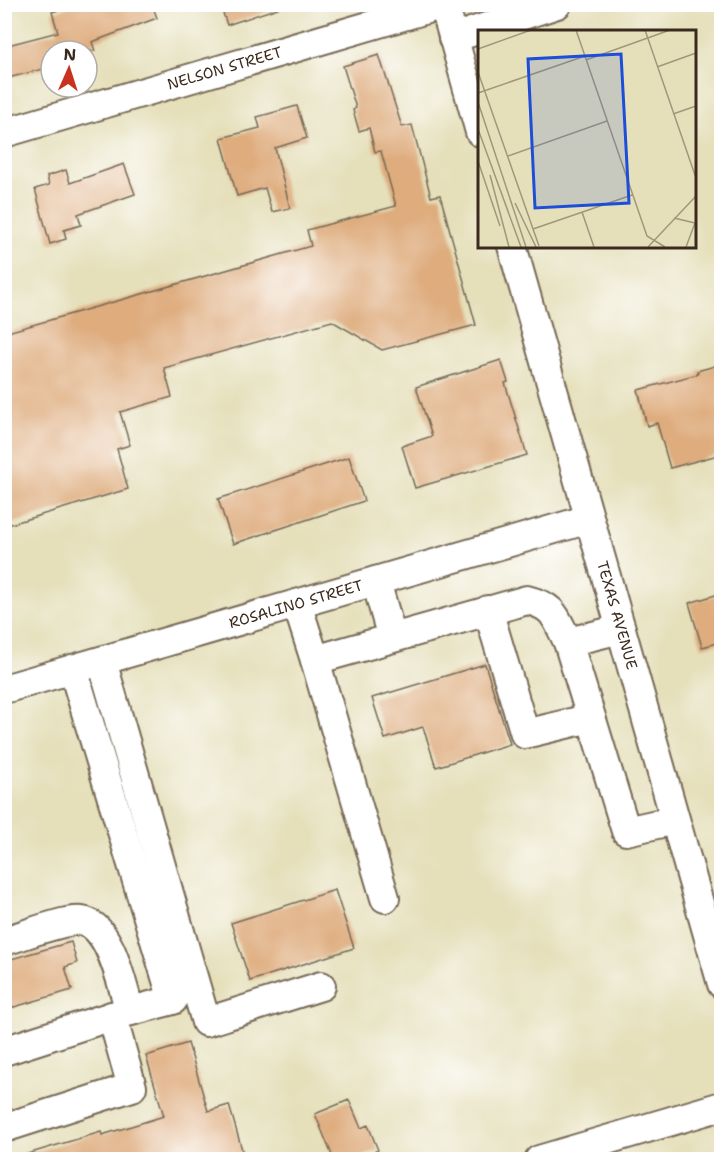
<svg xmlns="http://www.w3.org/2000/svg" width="726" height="1164" font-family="'Shantell Sans',sans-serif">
<rect width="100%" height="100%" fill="#fff"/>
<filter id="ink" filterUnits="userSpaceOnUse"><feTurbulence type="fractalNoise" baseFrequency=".0167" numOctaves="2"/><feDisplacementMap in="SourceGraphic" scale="12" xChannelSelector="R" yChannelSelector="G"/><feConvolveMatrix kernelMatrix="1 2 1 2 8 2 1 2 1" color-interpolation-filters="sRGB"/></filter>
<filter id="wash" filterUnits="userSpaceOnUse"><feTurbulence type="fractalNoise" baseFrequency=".008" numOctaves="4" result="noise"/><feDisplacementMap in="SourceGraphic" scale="24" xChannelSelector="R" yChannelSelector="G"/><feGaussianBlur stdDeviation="1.35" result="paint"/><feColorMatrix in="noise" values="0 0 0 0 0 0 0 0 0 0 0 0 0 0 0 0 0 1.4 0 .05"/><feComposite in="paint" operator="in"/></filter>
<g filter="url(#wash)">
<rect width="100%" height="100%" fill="#e5dfba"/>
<g id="blocks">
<!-- building -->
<path fill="#deac7d" d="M78,4H152L157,18L92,42L95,51H51V67L4,79V46L58,32L52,12Z
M220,4H278V8L227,25Z
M379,55L402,127L412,125L431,197L440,195L476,325L382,350L332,321L164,368L172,397L120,412L130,445L117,449L128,489L4,526V333L311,246L307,230L396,206L381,151L375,152L369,128L359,131L353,110L356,108L343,66Z
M297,106L307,138L275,148L290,208L272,212L265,188L237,196L221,138L260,128L257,117Z
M124,164L135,194L78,214L81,225L64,230L66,239L50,244L35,189L49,185L47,176L66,170L70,183Z
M501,360L508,382L505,383L527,455L415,488L402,446L432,436L416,387Z
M722,364V454L670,468L657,423L647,426L638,390L698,374L697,371Z
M349,457L364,501L233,544L218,499Z
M722,593V642L702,647L689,603Z
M485,664L510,744L436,767L423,727L385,739L372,698Z
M335,890L354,948L250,981L231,923Z
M71,942L77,963L65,967L72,990L4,1010V961Z
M188,1043L208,1111L229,1105L245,1160H25L24,1155L101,1132L102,1135L164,1116L146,1056Z
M349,1100L361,1128L368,1125L378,1150L355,1160H334L315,1114Z"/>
</g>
</g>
<g filter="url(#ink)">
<use href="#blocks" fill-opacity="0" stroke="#766955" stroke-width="1.5"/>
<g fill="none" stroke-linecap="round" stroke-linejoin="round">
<defs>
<g id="minor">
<path d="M444,4L480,132"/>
<path d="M453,38L557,4"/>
<path id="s1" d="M4,133L444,4"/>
<path id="s2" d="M512,246L722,984"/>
<path d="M376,581L392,638"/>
<path d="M297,604L315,660L527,600C556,607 555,617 568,642"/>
<path d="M488,610L525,734L591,718"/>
<path d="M621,629L568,642L626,831L675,820"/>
<path d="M315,660L385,898"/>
<path d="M102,661L206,1022L321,986"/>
<path id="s3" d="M4,689L589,519"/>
<path d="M4,941C23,936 64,919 81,921C111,924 122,987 130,1011"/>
<path d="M4,1051L112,1016L173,1000L73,669"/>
<path d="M4,1128L132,1087L112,1016"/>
<path d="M539,1160L722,1106"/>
</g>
</defs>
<!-- minor casing -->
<use href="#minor" stroke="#766955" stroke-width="32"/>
<!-- minor -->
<use href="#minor" stroke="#fff" stroke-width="28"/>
</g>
</g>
<g text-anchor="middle" stroke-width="4.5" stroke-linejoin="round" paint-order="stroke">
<!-- street labels -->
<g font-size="15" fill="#3b2a1e" stroke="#fff">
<text dy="5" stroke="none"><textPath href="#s1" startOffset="230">NELSON STREET</textPath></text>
<text dy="5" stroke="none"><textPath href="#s3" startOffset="304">ROSALINO STREET</textPath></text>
<text dy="5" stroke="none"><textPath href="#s2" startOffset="384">TEXAS AVENUE</textPath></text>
</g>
</g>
<!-- overview -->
<g transform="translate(478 30)">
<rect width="218" height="218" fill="#e5dfba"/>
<path fill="none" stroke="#a1977c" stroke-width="1.5" d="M98,0L169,206L187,217M167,0L218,148M0,19L53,0M108,30L192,0M179,37L218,23M0,42L61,216M0,63L107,26M0,72L48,217M195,84L218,76M0,99L43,217M30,126L129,91M0,131L22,196M12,145L31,217M37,173L58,217M104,182L116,217M196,188L217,193M55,199L154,165M170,217L218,166M208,217L217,193"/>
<path fill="#1d4ed8" fill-opacity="0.15" stroke="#1d4ed8" stroke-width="3" d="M143,24L151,173L57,178L50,29Z"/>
<rect width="218" height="218" fill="none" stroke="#3b2a1e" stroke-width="3"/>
</g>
<!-- margin -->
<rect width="726" height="1164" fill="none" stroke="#fff" stroke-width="24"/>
<!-- north arrow -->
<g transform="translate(69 69) rotate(3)"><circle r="28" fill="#ffffff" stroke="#b1aaa5" stroke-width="1.5"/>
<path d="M0-4.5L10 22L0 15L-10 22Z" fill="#c8321e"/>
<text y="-9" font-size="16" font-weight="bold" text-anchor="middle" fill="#3b2a1e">N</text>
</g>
</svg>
